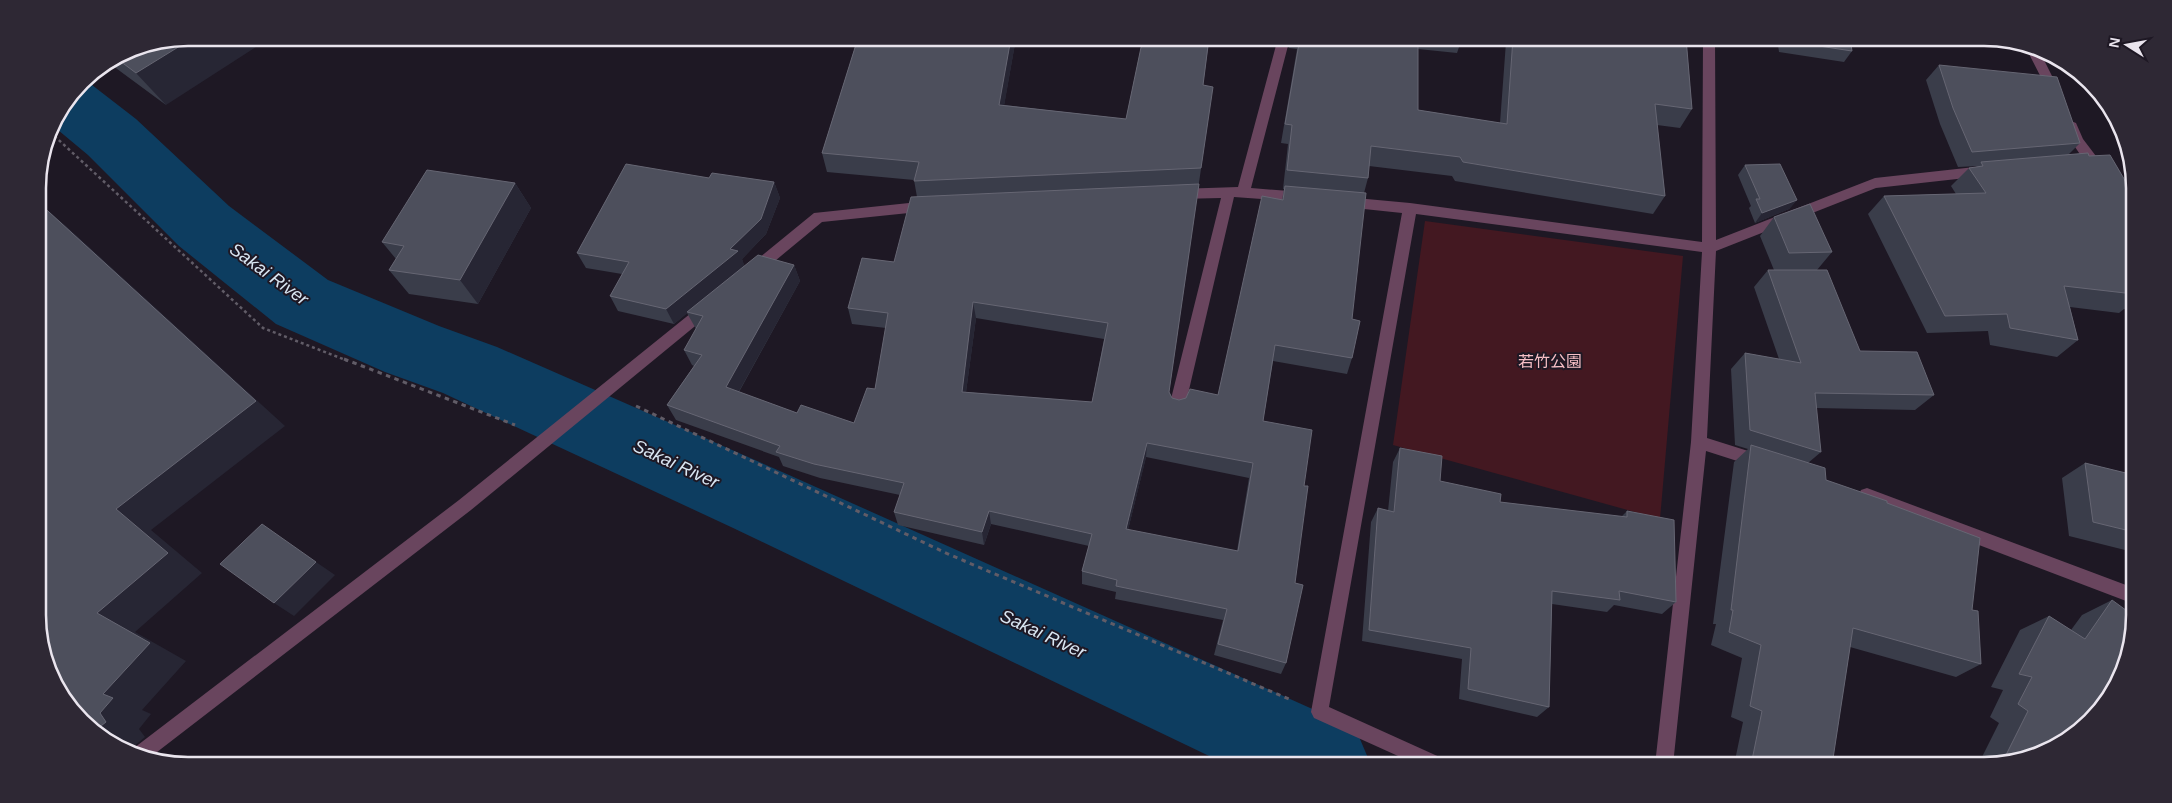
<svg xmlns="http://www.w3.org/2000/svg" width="2172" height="803" font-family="Arial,'Noto Sans JP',sans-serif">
<rect width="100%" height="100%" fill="#1e1824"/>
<!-- green -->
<path fill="#431821" d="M1425,221L1683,256L1660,519L1393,445Z"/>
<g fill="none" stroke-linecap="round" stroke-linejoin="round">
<!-- river -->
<path fill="#0d3d60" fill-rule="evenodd" d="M83,82L92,85L136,119L229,206L328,280L439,326L497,347L789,475L1328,716L1357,732L1371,765H1228L731,527L443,393L385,372L276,324L179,246L88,155L52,125Z"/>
<!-- path-far1 -->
<path stroke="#615c67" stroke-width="2.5" stroke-dasharray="3 3" stroke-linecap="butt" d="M50,132L263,328L348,361"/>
<!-- path -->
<path stroke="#615c67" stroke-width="3" stroke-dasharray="4.5 4.5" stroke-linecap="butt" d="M344,359L515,425
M636,406L948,554L1289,699"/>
<!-- minor -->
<path fill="#69455e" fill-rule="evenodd" d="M1278,38H1290L1251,188L1302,192L1307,193L1309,197L1307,201L1302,202L1234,197L1185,407L1182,412L1177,413L1172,412L1169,407L1221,198L1178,199L1173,198L1171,194L1173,190L1178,189L1238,187Z
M1703,38H1715L1716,240L1875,178L1984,166L1989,167L1991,171L1989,175L1984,176L1876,188L1716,251L1707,438L1764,456L1767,461L1764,466L1759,468L1706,451L1673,765H1655L1691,442L1702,252L1416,214L1329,707L1444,759L1447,765H1418L1314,718L1311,712L1402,213L1345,207L1340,206L1338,202L1340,198L1345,197L1410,203L1702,242Z
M2024,44L2032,45L2039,50L2061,94L2059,97H2051Z
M2071,121L2076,123L2083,139L2102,164L2104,168L2102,172H2092L2073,144L2065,126L2066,123Z
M928,201L933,202L935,206L933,210L928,211L822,222L758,275L753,277L748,275L746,271L748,267L814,213Z
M706,303L711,305L713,309L711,313L471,510L148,759L140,758L130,751L459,500L701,305Z
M1867,488L2134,588V604L1861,500L1859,495L1861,490Z"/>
</g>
<!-- wall -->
<path fill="#3a3d4a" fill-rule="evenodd" d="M858,38H1016L1004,105L1126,119L1143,38H1108H1277L1274,47L1209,41L1203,85L1210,106L1169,392L1172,398L1179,400L1218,395L1282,200L1284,189H1283L1288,144L1281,143L1297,49L1289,48L1291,38H1462L1457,53L1418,49V110L1500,123L1506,42L1508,38H1686L1692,109L1680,128L1657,125L1665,196L1653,214L1455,181L1452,176L1369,166L1368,178L1364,193L1352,319V358L1347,374L1273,361L1263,421L1304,486L1286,663L1281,674L1214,655L1223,620L1115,599L1116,592L1082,584V571L1089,546L991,524L984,545L898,525L894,512L900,495L820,478L783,466L779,457L676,420L667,405L694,366L692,365L684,350L696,329L687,313L674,324L618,311L610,296L622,274L586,268L577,253L709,178L774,182L780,198L766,234L742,259L744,266L794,265L800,281L739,392L797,413L854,423L875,389L886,328L852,324L848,308L894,262L917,197L914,180L827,172L822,153ZM976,318L1104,339L1092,402L966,392ZM1146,457L1249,478L1237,551L1128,530Z
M1777,38H1850L1852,51L1844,62L1779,52Z
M131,49L166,105L109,63Z
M1939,65L2080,143L2069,154L2089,156L2133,194L2134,311L2124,309L2119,313L2070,307L2078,340L2057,357L1990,345L1988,331L1927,333L1868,214L1884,196L1956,194L1951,186L1969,168L1976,167L1978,166L1958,167L1940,124L1926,80Z
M1745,165L1797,200L1789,209L1755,223L1749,208L1751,206L1738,175Z
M515,183L531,208L478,304L409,294L389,270L396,259L382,242Z
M1774,217L1832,252L1817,270H1787L1860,351L1934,395L1915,410L1816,408L1821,452L1808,463L1826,480L1887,503L1972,610L1981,664L1956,677L1850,647L1832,765H1734L1743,722L1731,717L1742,658L1711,645L1716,624H1713L1734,462L1748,449L1735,445L1731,369L1745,353L1779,359L1754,287L1768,270H1774L1760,236Z
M1400,448L1440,481L1500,502L1621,517L1627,511L1676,602L1662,614L1614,605L1607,612L1552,604L1549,707L1537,717L1459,699L1462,659L1362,641L1371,522L1378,508L1388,511L1393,462Z
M2085,463L2134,475V552H2133L2069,536L2062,478Z
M2112,600L2032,757L1993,765H1978L1999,723L1990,717L2003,690L1991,687L2020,630L2049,616L2071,630L2082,615Z"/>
<!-- shaded-wall -->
<path fill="#272634" d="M193,38H270L166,105L136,73Z
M1011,38H1016L1001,124L999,105Z
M1275,38H1277L1274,47Z
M774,182L780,198L766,234L742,259L745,267L674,324L666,309Z
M515,183L531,208L478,304L460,280Z
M1797,200L1789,209L1755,223L1762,213Z
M38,202L66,226L285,426L151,530L202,573L135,632L186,661L142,710L151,714L139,729L145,737L133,747L156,755L159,761L140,758L97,729L103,694L97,613L116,509Z
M794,265L800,281L733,402L726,387Z
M973,302L976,318L964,407L962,392Z
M1147,443L1146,457L1125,542L1126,529Z
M989,511L991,524L984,545L982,532Z
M316,562L335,575L294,616L274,603Z"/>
<!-- building -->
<path fill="#4d4f5c" stroke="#666673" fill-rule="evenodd" d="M188,38H193L136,73L116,58L131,49Z
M858,38H1011L999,105L1126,119L1143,38H1209L1203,85L1213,87L1201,168L914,181L919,162L822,153Z
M1300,38H1418V110L1507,124L1513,38H1686L1692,109L1655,104L1665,196L1463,162L1460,157L1371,146L1368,178L1287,170L1292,125L1285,124Z
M1785,38H1850L1852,51L1786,41Z
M1939,65L2057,77L2080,143L1972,152L1953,108Z
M2088,153L2089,156L2110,155L2133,194L2134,294L2064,286L2078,340L2010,328L2007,314L1945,316L1884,196L1986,193L1969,168L1983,166L1981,162Z
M626,164L709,178L712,173L774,182L761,219L730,249L738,251L666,309L610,296L629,262L577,253Z
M1780,164L1797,200L1762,213L1756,199H1760L1745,165Z
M427,170L515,183L460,280L389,270L404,246L382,242Z
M1199,184L1169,392L1172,398L1179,400L1186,398L1190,389L1218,395L1262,196L1283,200L1285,186L1366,193L1352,319L1360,321L1352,358L1275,345L1263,421L1312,430L1304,486H1308L1295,583L1303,585L1286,663L1218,644L1227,609L1116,586L1117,580L1082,571L1092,534L989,511L982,532L894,512L904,483L814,464L776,452L780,446L667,405L702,355L684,350L703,316L687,312L758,255L794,265L726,387L797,413L801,405L854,423L867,388L875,389L888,313L848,308L862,258L894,262L911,197ZM973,302L1108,323L1092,402L962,392ZM1147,443L1253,463L1238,551L1126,529Z
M38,202L256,401L116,509L168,553L97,613L150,643L103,694L113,698L100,713L106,722L97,729L75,714L40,644Z
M1810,204L1832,252L1789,253L1774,217Z
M1768,270H1827L1860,351L1917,352L1934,395L1815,393L1821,452L1750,430L1745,353L1801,363Z
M1751,445L1825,468L1826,480L1887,501V503L1980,538L1972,610L1978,611L1981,664L1853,628L1832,765H1751L1762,711L1750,706L1761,645L1729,632L1733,610H1731Z
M1400,448L1442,456L1440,481L1501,494L1500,502L1627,517V511L1674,520L1676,602L1619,591L1620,600L1552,591L1549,707L1468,689L1471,648L1369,630L1378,508L1394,512Z
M2085,463L2134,475V532L2093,522Z
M262,524L316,562L274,603L220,564Z
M2112,600L2134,616L2127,663L2109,699L2076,734L2032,757L2002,763L2028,711L2018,704L2032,677L2019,674L2049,616L2085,639Z"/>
<g text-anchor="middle" stroke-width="4" stroke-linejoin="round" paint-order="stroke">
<!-- park labels -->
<g font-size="16" fill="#f6bec5" stroke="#1e1824">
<text x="1550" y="367">若竹公園</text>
</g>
<!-- water labels -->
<g font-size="18" font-style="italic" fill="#d9e6f2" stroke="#1e1824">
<text transform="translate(269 274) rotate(36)" y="6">Sakai River</text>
<text transform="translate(676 464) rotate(25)" y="6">Sakai River</text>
<text transform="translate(1043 634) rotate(25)" y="6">Sakai River</text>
</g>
</g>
<!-- crop -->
<path d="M0 0H2172V803H0ZM188 46H1984A142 142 0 0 1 2126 188V615A142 142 0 0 1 1984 757H188A142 142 0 0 1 46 615V188A142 142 0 0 1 188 46Z" fill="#2e2834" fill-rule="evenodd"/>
<path fill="none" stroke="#eae5ee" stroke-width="2.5" d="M188 46H1984A142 142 0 0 1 2126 188V615A142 142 0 0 1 1984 757H188A142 142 0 0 1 46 615V188A142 142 0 0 1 188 46Z"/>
<!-- north arrow -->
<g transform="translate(2127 45) rotate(281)" stroke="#1e1824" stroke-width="4" paint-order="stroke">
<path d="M0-4L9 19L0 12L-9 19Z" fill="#eae5ee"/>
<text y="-8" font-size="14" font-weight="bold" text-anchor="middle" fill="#eae5ee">N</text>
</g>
</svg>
